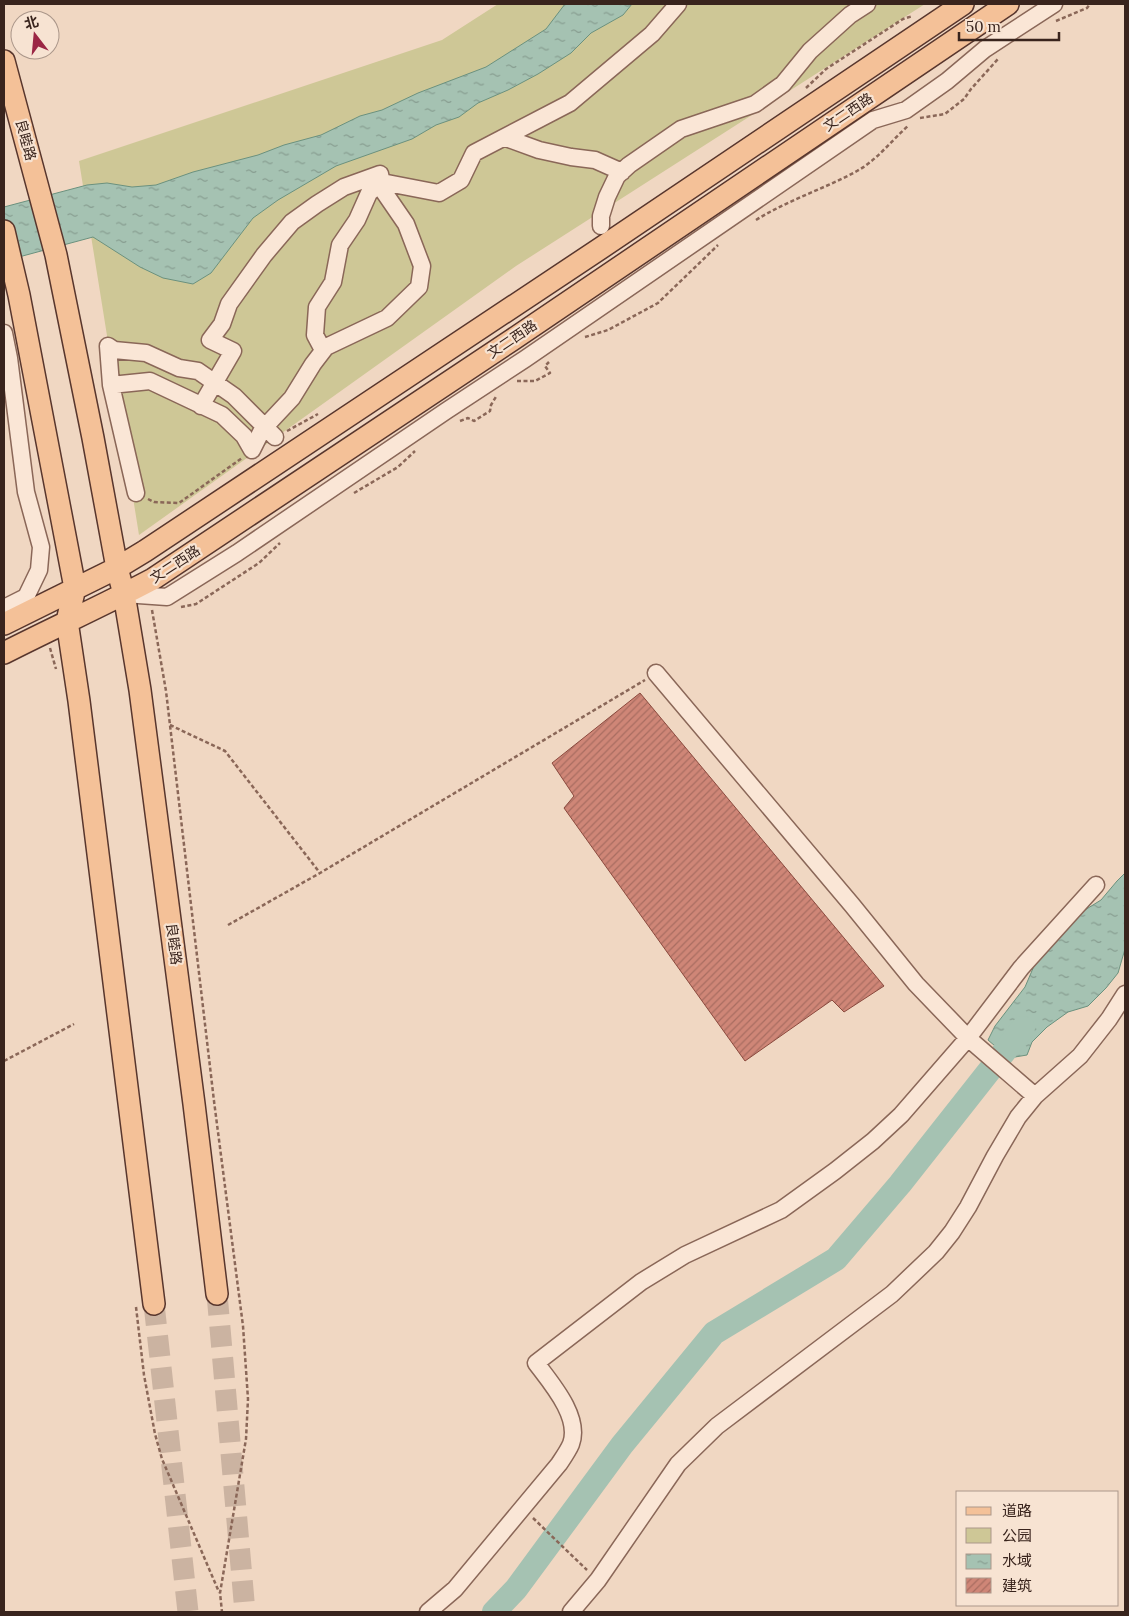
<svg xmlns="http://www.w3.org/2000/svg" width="1129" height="1616" font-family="Lora,'Noto Sans SC',serif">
<defs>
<pattern id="water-ripples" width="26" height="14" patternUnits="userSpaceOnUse" patternTransform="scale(1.25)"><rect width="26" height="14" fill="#a5c2b2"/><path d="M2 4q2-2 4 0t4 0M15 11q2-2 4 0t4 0" fill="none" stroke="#879d90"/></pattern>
<pattern id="building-hatch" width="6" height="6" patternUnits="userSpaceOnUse" patternTransform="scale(1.25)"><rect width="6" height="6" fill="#cf8677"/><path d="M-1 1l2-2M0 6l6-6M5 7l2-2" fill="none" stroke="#a96d61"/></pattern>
</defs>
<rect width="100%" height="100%" fill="#f0d7c2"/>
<!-- green -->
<path fill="#cec796" d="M498,4H925L516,266L139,535L79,161L442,40Z"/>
<!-- water -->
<path fill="url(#water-ripples)" stroke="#6b917e" d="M565,4H632L623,15L591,33L571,53L538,74L508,90L478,103L459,117L436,125L412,139L336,166L278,200L253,218L211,273L193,284L163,278L140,267L93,237L4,261V207L87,185L107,183L132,187L156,185L193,172L258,155L284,145L321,135L360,116L382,110L418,93L486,67L546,29Z
M1125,873V949L1118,973L1106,988L1088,1006L1068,1012L1047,1027L1032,1042L1027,1055L1009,1058L988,1040L995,1026L1025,987L1034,966L1057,937L1080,913L1101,900L1117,881Z"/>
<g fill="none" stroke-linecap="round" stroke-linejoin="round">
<!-- river -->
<path stroke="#a5c2b2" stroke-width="24" d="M494,1612L516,1589L622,1445L714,1333L836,1259L900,1184L1023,1028"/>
</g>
<!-- building -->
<path fill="url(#building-hatch)" stroke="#8a493d" d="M640,693L884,986L844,1012L832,1000L745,1061L564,808L574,796L552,763Z"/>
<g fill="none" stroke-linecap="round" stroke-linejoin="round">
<!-- major-tunnel -->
<path stroke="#cbb3a1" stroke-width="21" stroke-dasharray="21 11" stroke-linecap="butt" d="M217,1294L245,1612
M154,1304L188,1612"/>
<defs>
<path id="minor" d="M506,138L539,150L571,157L595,160L622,172
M601,226V216L607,197L617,176L629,165L681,129L755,104L783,84L810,51L850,15L867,4
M4,333L9,358L26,492L41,547L39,570L26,597L4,608
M323,350L315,335L317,307L333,282L340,245L357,220L369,193L382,182L439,193L461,180L474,153L570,103L652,34L678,4
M111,385L150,381L222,415L244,436L252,450
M201,406L233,351L210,340L222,324L229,304L264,255L292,222L317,204L344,187L380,174L384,192L406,224L422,266L419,287L387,318L326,347L313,364L292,398L262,430L252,450
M136,493L111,385L108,346L114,350L146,353L179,368L198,371L234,396L275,437
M124,594L167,597L237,553L446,411L525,359L873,120L906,110L947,81L985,49L1054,4
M656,673L852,905L916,984L969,1039L1035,1096
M428,1612L455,1589L559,1464C563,1458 568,1451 571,1444C581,1417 551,1383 536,1363L641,1282L685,1255L781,1210L835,1171L873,1141L901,1115L968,1038L1021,968L1096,885
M571,1612L598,1580L678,1464L717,1426L892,1294L936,1252L952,1232L968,1207L995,1156L1018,1117L1035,1096L1080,1056L1109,1019L1125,994"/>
<path id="major" d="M4,61L56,255L93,438L117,568L124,594L140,690L194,1104L217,1294
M4,231L19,295L75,588L67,621L79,701L154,1304
M4,624L117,568L145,551L601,248L963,4
M4,653C53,628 104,605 153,579L512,340L1008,4"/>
</defs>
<!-- minor casing -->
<use href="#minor" stroke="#8a6758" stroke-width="19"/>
<!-- major casing -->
<use href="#major" stroke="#58362d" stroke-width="24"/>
<!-- path -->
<path stroke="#8a6758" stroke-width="2.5" stroke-dasharray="4 2.5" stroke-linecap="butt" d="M1056,21L1087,8L1090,4
M806,88L826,69L903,19L913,16
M920,118L945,114L964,99L971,89L998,59
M756,220C788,200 824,189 857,171C877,160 892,140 909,125
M585,337L608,330L658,303L718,245
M517,381H535L550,373L545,366L549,362
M460,421L468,418L474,421L490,411L491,405L497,395
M287,431L318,414
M354,493L398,467L415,451
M148,499L154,502L179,503L242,458
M181,607L196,604L259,563L280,543
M152,610L166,691L214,1101L243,1326L248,1399L246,1439L220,1593L222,1612
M50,648L56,669
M170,725L225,751L320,873
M228,925L320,873L645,680
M4,1061L74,1024
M136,1307L144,1375L155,1434L162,1459L219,1592
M533,1518L587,1570"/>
<!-- minor -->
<use href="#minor" stroke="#fae6d6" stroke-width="16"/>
<!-- major -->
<use href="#major" stroke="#f4c198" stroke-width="21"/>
</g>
<g text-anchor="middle" stroke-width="4.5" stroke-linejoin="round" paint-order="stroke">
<!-- street labels -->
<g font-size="14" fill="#39241d" stroke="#f7e3d2">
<text transform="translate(848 112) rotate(-34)" y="5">文二西路</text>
<text transform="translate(26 140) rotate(75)" y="5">良睦路</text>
<text transform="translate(512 339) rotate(-34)" y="5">文二西路</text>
<text transform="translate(175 564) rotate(-33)" y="5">文二西路</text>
<text transform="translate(174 944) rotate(83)" y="5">良睦路</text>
</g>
</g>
<!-- border -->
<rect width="1129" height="1616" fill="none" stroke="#39241d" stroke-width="10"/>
<!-- legend -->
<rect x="956" y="1491" width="162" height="115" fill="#f7e3d2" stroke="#ab978a"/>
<rect x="966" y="1507" width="25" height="8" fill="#f4c198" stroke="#ab978a"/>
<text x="1002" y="1516" font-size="15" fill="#39241d">道路</text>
<rect x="966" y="1528" width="25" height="15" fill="#cec796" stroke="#ab978a"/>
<text x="1002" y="1541" font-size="15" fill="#39241d">公园</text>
<rect x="966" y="1554" width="25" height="15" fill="url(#water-ripples)" stroke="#ab978a"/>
<text x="1002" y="1566" font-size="15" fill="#39241d">水域</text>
<rect x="966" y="1578" width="25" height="15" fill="url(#building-hatch)" stroke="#ab978a"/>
<text x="1002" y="1591" font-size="15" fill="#39241d">建筑</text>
<!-- north arrow -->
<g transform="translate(35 35) rotate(344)"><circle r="24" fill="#f7e3d2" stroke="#ab978a"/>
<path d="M0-4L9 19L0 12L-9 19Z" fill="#9b2644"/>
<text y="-8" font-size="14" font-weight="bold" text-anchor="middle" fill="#39241d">北</text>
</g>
<!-- scale -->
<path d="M959 32v8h100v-8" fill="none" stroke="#39241d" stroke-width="2.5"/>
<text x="966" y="32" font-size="15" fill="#39241d" stroke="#f7e3d2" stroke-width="4" paint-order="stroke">50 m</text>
</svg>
